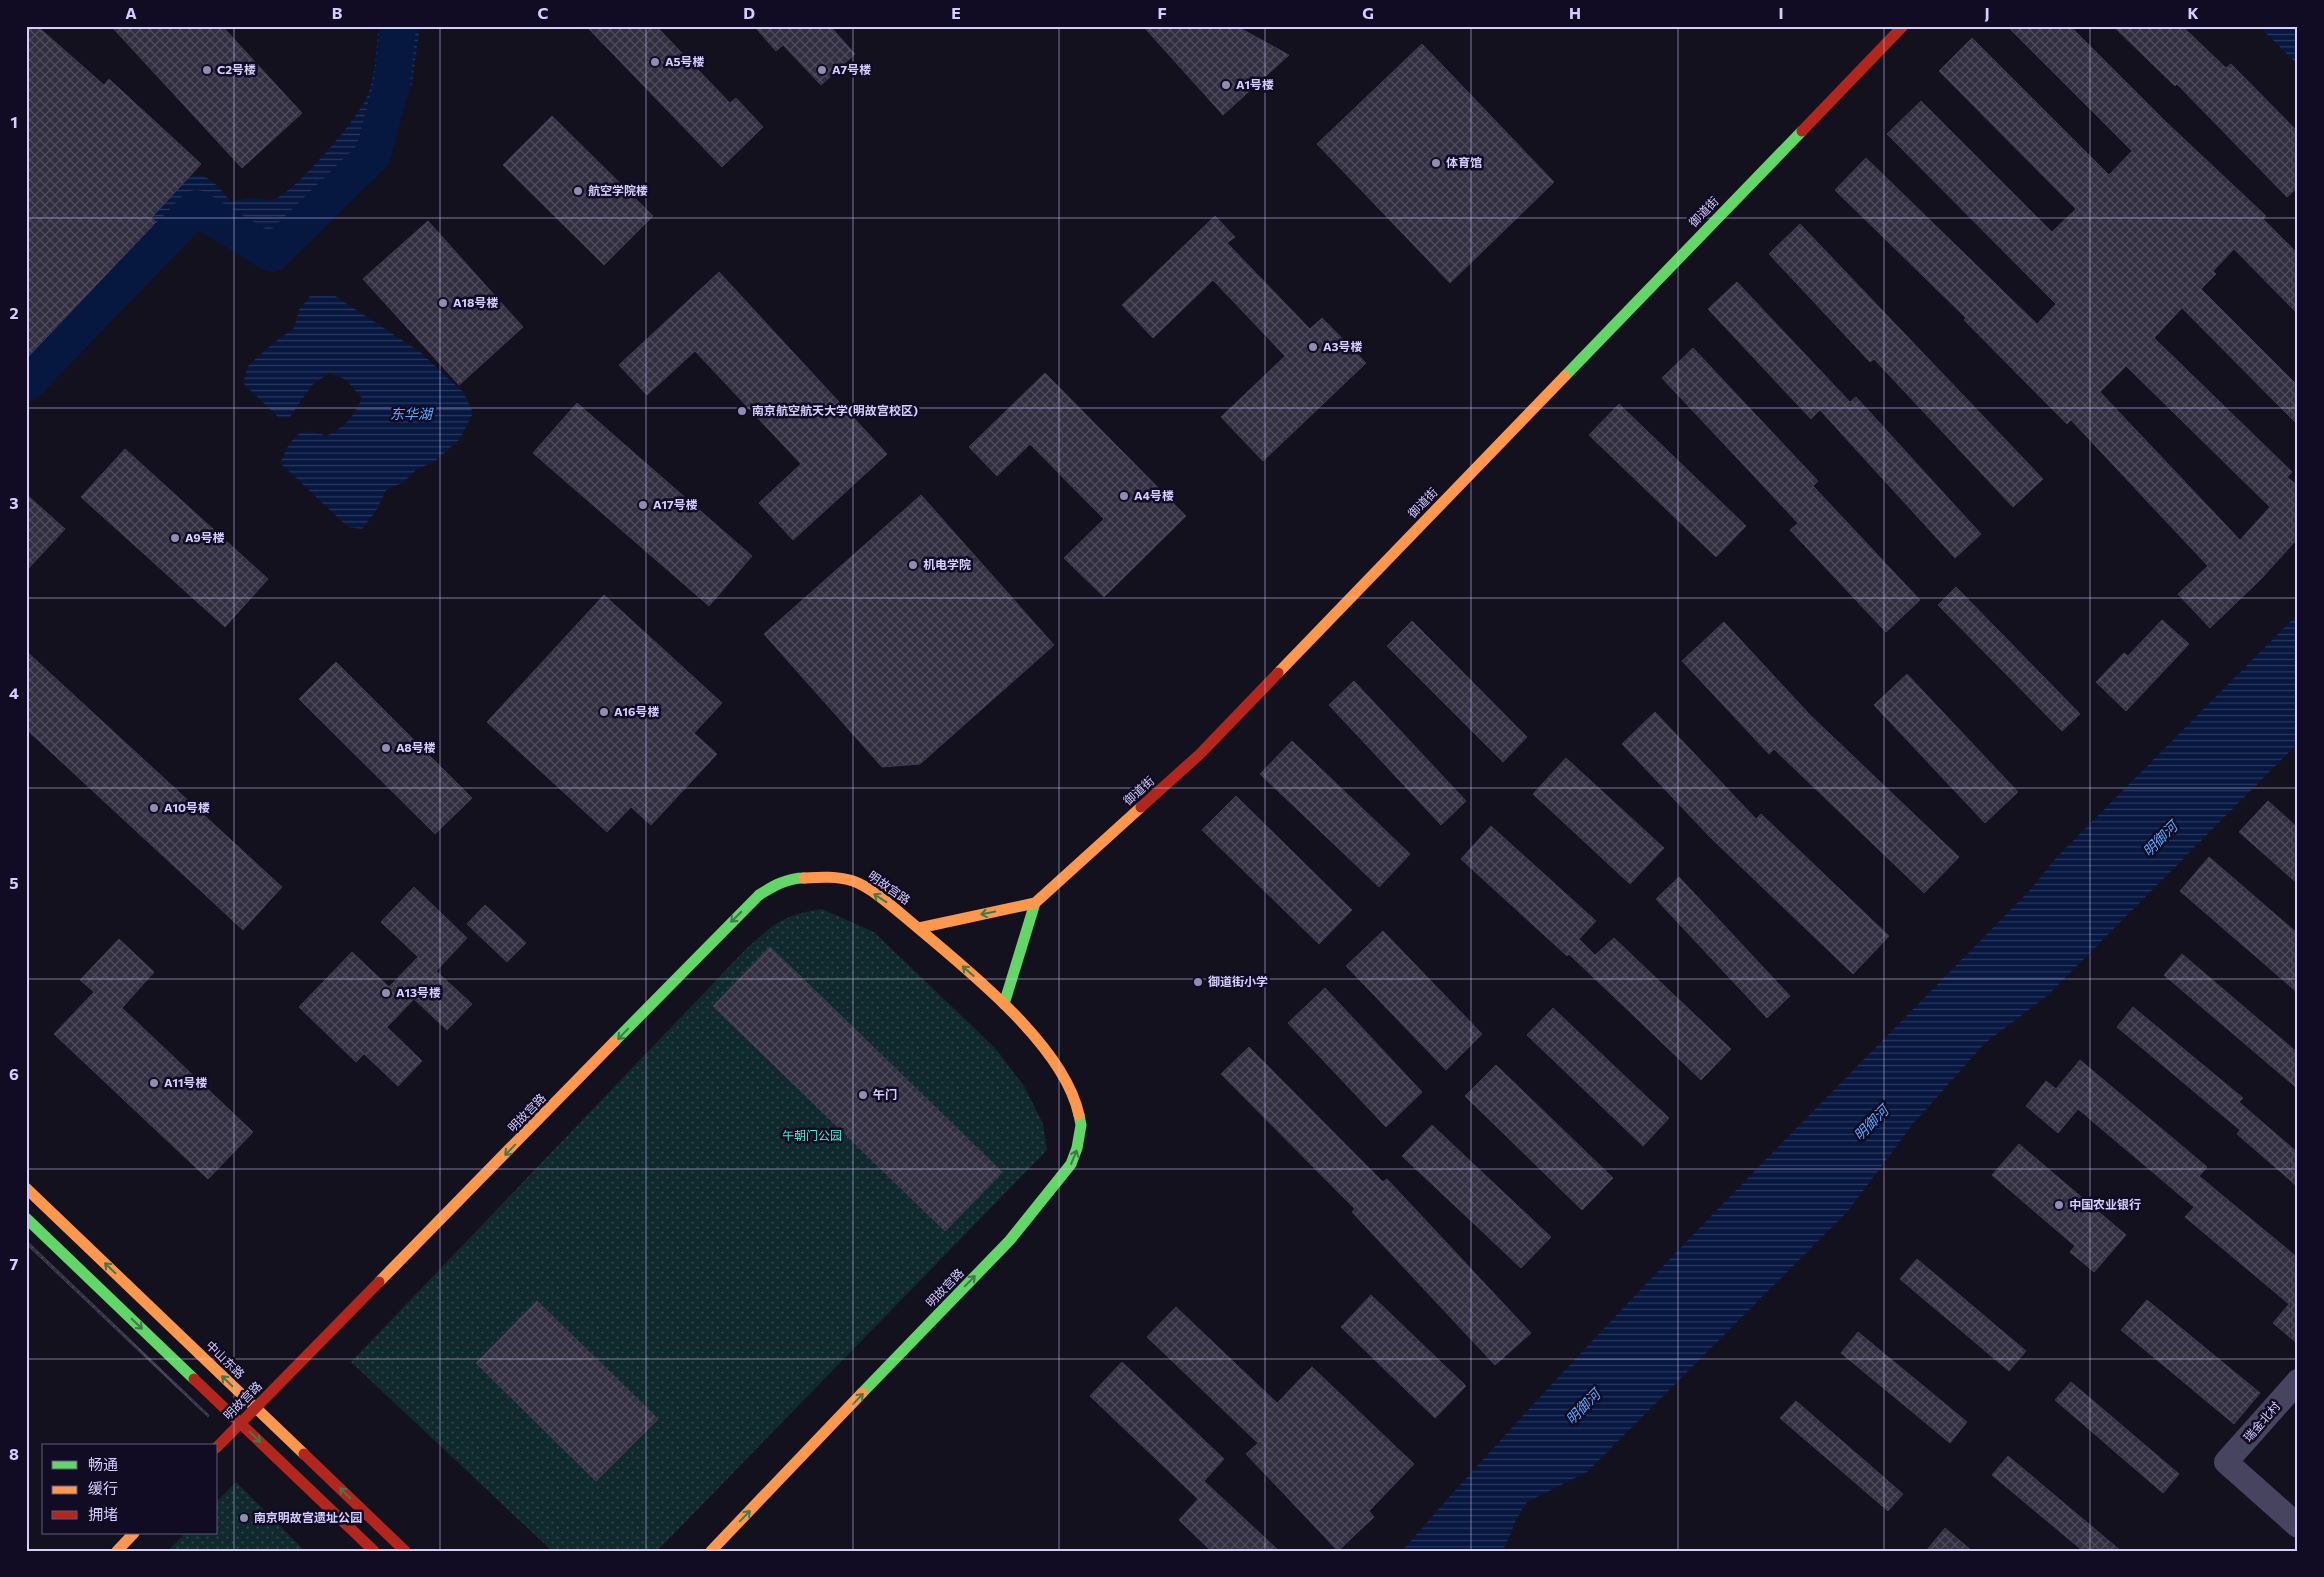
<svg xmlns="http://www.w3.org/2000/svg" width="2324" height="1577" font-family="Commissioner,'Noto Sans SC',sans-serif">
<defs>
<pattern id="park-dots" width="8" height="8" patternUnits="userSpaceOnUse" patternTransform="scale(1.25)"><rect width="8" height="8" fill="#0f292c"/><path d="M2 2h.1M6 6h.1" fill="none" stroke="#31474c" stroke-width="1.8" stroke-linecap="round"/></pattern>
<pattern id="water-rules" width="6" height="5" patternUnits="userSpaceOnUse" patternTransform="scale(1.25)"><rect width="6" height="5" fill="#061740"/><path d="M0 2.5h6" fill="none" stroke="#2a385d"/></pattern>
<pattern id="building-cross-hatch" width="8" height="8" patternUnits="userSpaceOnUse" patternTransform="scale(1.25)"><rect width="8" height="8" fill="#322f40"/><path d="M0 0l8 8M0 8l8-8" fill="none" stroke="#4f4c5d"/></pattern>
</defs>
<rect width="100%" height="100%" fill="#14111e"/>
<!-- park -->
<path fill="url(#park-dots)" d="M822,909L874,932L995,1048L1024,1086L1043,1124L1047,1150L657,1551H552L351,1362L746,949C775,923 783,915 822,909Z
M236,1482L305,1551H168L185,1533H216V1502Z"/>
<!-- water -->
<path fill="url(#water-rules)" d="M379,26H420L412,83L399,110L353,167L295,222L261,232L196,211L26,380V347L169,196C175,190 182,181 190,177C207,169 222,192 231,202C237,201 244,198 250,198C259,198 268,202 277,198C299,187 359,118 368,95C376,73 376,49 379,26Z
M2259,26H2298V65Z
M310,296H335L420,352L464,393L473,413L460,439L434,462L417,469L404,482L386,490L376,511L362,529L348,527L280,463C291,439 297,424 326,436C344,428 354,417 362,398L346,380L330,373L313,384L289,418L278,417L243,383L248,366L272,344L294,328L299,310Z
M2298,614V743L2048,995L1984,1044L1913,1124L1848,1211L1587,1472L1527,1502C1515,1516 1512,1535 1502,1551H1402C1602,1321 1818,1107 2031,889L2055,859Z"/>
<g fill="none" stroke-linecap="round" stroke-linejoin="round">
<!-- river -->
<path stroke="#061740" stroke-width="36" d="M26,384L196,208L272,254L373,155L392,84L398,26"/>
</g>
<!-- building -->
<path fill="url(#building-cross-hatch)" stroke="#413a53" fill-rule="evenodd" d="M26,26H37L104,85L109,79L201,164L151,218L156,222L26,359Z
M111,26H222L302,113L242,168Z
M586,26H656L730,103L736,98L763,127L722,167Z
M754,26H830L855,54L821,85L783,45L776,51Z
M1143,26H1236L1289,55L1223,115Z
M2007,26H2070L2167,123L2266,216L2263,219L2298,254V314L2234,249L2213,271L2216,274L2201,289L2298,386V425L2182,308L2154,338L2292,472L2287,477L2298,486V538L2261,579L2210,628L2178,594L2208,566L2071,420L2067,424L1964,320L1966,318L1835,190L1866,158L2037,324L2056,304L1887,134L1921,101L2052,232L2076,209L1939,71L1972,38L2109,175L2132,151ZM2126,366L2270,507L2240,540L2100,392Z
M2113,26H2182L2226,68L2231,64L2298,132V187L2287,197L2177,84L2175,86Z
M1422,44L1554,182L1450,283L1317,144Z
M552,116L653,216L604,265L503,165Z
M1215,216L1235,237L1227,243L1310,329L1322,318L1366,363L1263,461L1221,417L1285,356L1213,280L1153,338L1122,305Z
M428,221L523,327L459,385L363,279Z
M1800,224L2043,479L2013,507L1874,359L1870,362L1769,254Z
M719,272L887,454L793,540L759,503L801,464L695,351L647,395L619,365Z
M1737,282L1850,402L1856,397L1981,534L1955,558L1820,410L1811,419L1708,309Z
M1693,348L1818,481L1813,486L1920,600L1886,632L1790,530L1798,523L1662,378Z
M1045,373L1186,516L1104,597L1064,558L1104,519L1030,444L997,476L969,447Z
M577,403L752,556L709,606L533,453Z
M1619,404L1746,526L1716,557L1589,435Z
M125,449L268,579L225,627L81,497Z
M26,494L65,529L26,571Z
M921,495L1054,645L920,764L882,767L764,634Z
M1956,587L2080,714L2062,731L1938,605Z
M604,595L722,703L694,733L717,754L651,825L631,807L607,832L487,722Z
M2162,620L2189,644L2126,711L2096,682L2124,653L2128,656Z
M1412,621L1527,737L1503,762L1387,646Z
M1724,622L1810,715L1959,857L1924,893L1774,749L1769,754L1682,661Z
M26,651L282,887L243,930L26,729Z
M336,662L472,798L435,834L299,699Z
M1907,674L2018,792L1985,823L1874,705Z
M1354,681L1466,801L1441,825L1329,705Z
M1655,712L1756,819L1761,814L1889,936L1853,974L1711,838L1622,744Z
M1292,741L1410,854L1379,887L1260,774Z
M1566,758L1664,848L1630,884L1533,794Z
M1236,796L1352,910L1319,944L1202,830Z
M2268,801L2298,828V884L2239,832Z
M1491,826L1596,921L1579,939L1595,955L1614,938L1731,1049L1701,1080L1569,954L1567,956L1461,859Z
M2209,857L2298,934V993L2180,891Z
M1679,877L1790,996L1767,1018L1656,899Z
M414,887L467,938L436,971L472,1004L447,1030L414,999L387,1027L422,1061L398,1086L364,1054L356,1062L299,1007L352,952L389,987L418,957L381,922Z
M485,905L526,943L507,962L467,924Z
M1383,931L1482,1034L1446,1070L1346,966Z
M119,939L154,972L122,1008L253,1132L208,1179L54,1034L94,992L80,980Z
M770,947L1002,1172L945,1231L713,1006Z
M2182,954L2298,1053V1089L2164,975Z
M1325,988L1422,1092L1386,1127L1288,1023Z
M2133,1007L2243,1098L2239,1102L2298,1153V1187L2237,1134L2240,1130L2117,1027Z
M1553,1008L1669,1118L1643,1146L1527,1035Z
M1249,1047L1383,1182L1387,1179L1531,1333L1495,1365L1352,1212L1355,1209L1221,1074Z
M2080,1060L2207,1167L2199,1176L2298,1258V1344L2273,1323L2289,1304L2185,1217L2194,1207L2078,1109L2058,1133L2026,1106L2046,1081L2056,1089Z
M1496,1065L1613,1178L1582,1210L1465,1096Z
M1432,1125L1551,1237L1521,1268L1402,1156Z
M2019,1144L2126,1235L2094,1272L2070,1252L2075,1246L1992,1175Z
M26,1240L209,1415L208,1417L26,1244Z
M1917,1259L2026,1351L2009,1371L1900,1279Z
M1371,1295L1466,1386L1435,1418L1341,1327Z
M2147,1300L2260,1393L2234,1424L2121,1330Z
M537,1301L658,1419L596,1481L476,1363Z
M1176,1307L1277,1403L1312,1367L1414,1464L1369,1511L1374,1517L1338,1551L1246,1454L1258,1443L1147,1337Z
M1858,1332L1967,1422L1950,1443L1841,1353Z
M1122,1362L1224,1459L1204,1481L1279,1551H1211L1179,1520L1198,1499L1090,1396Z
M2071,1382L2179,1474L2163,1493L2055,1400Z
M1796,1401L1903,1494L1888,1511L1780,1418Z
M2008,1456L2121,1551H2083L1992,1475Z
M1945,1528L1972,1551H1926Z"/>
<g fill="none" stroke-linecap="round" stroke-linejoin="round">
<!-- street -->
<path stroke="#47445f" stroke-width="24" d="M2298,1381L2226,1462L2298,1526"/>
<!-- fast -->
<path stroke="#63d668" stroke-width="11" d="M1565,376L1802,131
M1004,1004L1035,903
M614,1042L759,895C773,886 787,878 804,878
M26,1218L194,1379
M862,1393L1010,1240L1071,1164L1077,1148L1081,1125L1079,1115"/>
<!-- slow -->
<path stroke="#ff974d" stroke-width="11" d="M1278,673L1565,376
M804,878C821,877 837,876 853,881C872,887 902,915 918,928C971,973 1064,1046 1079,1115
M919,928L1035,903L1141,807
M26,1188L304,1454
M379,1282L614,1042
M117,1551L134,1533
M711,1551L862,1393"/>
<!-- jam -->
<path stroke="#b3261e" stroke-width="11" d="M1802,131L1903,26
M1141,807L1200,754L1278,673
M194,1379L374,1551
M216,1448L379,1282
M304,1454L405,1551"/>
</g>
<!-- one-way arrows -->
<defs><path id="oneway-shaft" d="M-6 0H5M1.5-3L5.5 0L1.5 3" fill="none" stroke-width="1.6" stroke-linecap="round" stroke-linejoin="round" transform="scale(1.25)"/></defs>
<g stroke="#3e7b49">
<use href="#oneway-shaft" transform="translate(880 898) rotate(-147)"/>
<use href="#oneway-shaft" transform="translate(988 913) rotate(168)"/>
<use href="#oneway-shaft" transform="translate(736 917) rotate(135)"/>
<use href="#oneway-shaft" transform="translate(968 971) rotate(-139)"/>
<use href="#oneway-shaft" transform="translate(623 1034) rotate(134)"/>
<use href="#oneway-shaft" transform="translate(510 1150) rotate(134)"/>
<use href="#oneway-shaft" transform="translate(1074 1157) rotate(-68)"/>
<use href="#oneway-shaft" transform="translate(110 1268) rotate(-136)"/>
<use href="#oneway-shaft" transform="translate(970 1281) rotate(-46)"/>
<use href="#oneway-shaft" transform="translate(137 1324) rotate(44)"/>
<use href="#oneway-shaft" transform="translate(227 1381) rotate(-136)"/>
<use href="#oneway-shaft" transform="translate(858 1399) rotate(-46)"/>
<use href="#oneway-shaft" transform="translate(255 1437) rotate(44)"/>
<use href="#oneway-shaft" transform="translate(345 1493) rotate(-136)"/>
<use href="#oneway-shaft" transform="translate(745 1516) rotate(-46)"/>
</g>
<!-- grid -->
<path fill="none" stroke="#d6ceff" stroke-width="1" stroke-opacity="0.55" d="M234,26V1551M440,26V1551M646,26V1551M853,26V1551M1059,26V1551M1265,26V1551M1471,26V1551M1678,26V1551M1884,26V1551M2090,26V1551M26,218H2298M26,408H2298M26,598H2298M26,788H2298M26,979H2298M26,1169H2298M26,1359H2298"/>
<!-- markers -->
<g fill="#928cb0" stroke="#110c23" stroke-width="2">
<circle cx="655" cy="62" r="5"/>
<circle cx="207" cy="70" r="5"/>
<circle cx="822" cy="70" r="5"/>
<circle cx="1226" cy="85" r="5"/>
<circle cx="1436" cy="163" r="5"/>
<circle cx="578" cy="191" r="5"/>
<circle cx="443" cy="303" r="5"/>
<circle cx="1313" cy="347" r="5"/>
<circle cx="742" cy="411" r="5"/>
<circle cx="1124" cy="496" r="5"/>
<circle cx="643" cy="505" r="5"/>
<circle cx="175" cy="538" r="5"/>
<circle cx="913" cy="565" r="5"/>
<circle cx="604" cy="712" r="5"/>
<circle cx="386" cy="748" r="5"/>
<circle cx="154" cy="808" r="5"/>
<circle cx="1198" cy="982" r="5"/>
<circle cx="386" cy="993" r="5"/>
<circle cx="154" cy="1083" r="5"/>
<circle cx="863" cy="1095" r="5"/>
<circle cx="2059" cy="1205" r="5"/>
<circle cx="244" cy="1518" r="5"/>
</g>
<g text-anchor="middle" stroke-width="5" stroke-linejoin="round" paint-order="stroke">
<!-- poi labels -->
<g font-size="12" font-weight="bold" fill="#d6ceff" stroke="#110c23" text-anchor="start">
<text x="665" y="66">A5号楼</text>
<text x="217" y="74">C2号楼</text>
<text x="832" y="74">A7号楼</text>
<text x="1236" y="89">A1号楼</text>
<text x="1446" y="167">体育馆</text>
<text x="588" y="195">航空学院楼</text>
<text x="453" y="307">A18号楼</text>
<text x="1323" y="351">A3号楼</text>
<text x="752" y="415">南京航空航天大学(明故宫校区)</text>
<text x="1134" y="500">A4号楼</text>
<text x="653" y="509">A17号楼</text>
<text x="185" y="542">A9号楼</text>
<text x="923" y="569">机电学院</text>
<text x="614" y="716">A16号楼</text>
<text x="396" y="752">A8号楼</text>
<text x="164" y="812">A10号楼</text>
<text x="1208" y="986">御道街小学</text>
<text x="396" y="997">A13号楼</text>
<text x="164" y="1087">A11号楼</text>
<text x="873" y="1099">午门</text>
<text x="2069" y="1209">中国农业银行</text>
<text x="254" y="1522">南京明故宫遗址公园</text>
</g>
<!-- street labels -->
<g font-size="12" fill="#d6ceff" stroke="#110c23">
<text transform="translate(1704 212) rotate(-46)" y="4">御道街</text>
<text transform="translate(1423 503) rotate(-46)" y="4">御道街</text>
<text transform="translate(1139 791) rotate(-42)" y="4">御道街</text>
<text transform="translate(889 888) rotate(35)" y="4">明故宫路</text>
<text transform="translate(527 1113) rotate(-46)" y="4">明故宫路</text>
<text transform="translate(945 1288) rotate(-46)" y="4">明故宫路</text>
<text transform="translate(225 1360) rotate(44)" y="4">中山东路</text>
<text transform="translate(243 1401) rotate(-45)" y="4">明故宫路</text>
<text transform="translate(2262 1422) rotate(-49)" y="4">瑞金北村</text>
</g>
<!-- park labels -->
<g font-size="12" fill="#4fe9cb" stroke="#110c23">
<text x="812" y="1140">午朝门公园</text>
</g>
<!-- water labels -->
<g font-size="14" font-style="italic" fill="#5cabff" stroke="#110c23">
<text x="411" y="419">东华湖</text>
<text transform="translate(2160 839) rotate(-45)" y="5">明御河</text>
<text transform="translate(1871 1123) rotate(-45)" y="5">明御河</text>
<text transform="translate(1583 1407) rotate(-46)" y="5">明御河</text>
</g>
</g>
<!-- border -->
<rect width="2324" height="1577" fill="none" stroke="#110c23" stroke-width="55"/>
<!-- legend -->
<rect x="42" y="1444" width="175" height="90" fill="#110c23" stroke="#605a7b"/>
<rect x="52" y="1461" width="25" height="8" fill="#63d668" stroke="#605a7b"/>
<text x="88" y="1470" font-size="15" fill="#d6ceff">畅通</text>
<rect x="52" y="1486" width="25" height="8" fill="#ff974d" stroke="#605a7b"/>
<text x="88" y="1494" font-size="15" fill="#d6ceff">缓行</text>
<rect x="52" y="1511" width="25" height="8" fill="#b3261e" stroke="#605a7b"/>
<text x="88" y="1520" font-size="15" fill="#d6ceff">拥堵</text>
<rect x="28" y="28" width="2268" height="1522" fill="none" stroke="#d6ceff" stroke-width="2"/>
<g font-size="16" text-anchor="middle" font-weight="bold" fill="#d6ceff">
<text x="131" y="19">A</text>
<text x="337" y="19">B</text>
<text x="543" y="19">C</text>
<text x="749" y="19">D</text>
<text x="956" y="19">E</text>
<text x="1162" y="19">F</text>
<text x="1368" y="19">G</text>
<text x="1575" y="19">H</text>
<text x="1781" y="19">I</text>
<text x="1987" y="19">J</text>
<text x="2193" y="19">K</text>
<text x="14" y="128">1</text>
<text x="14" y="319">2</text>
<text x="14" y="509">3</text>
<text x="14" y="699">4</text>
<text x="14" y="889">5</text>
<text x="14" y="1080">6</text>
<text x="14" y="1270">7</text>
<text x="14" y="1460">8</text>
</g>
</svg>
